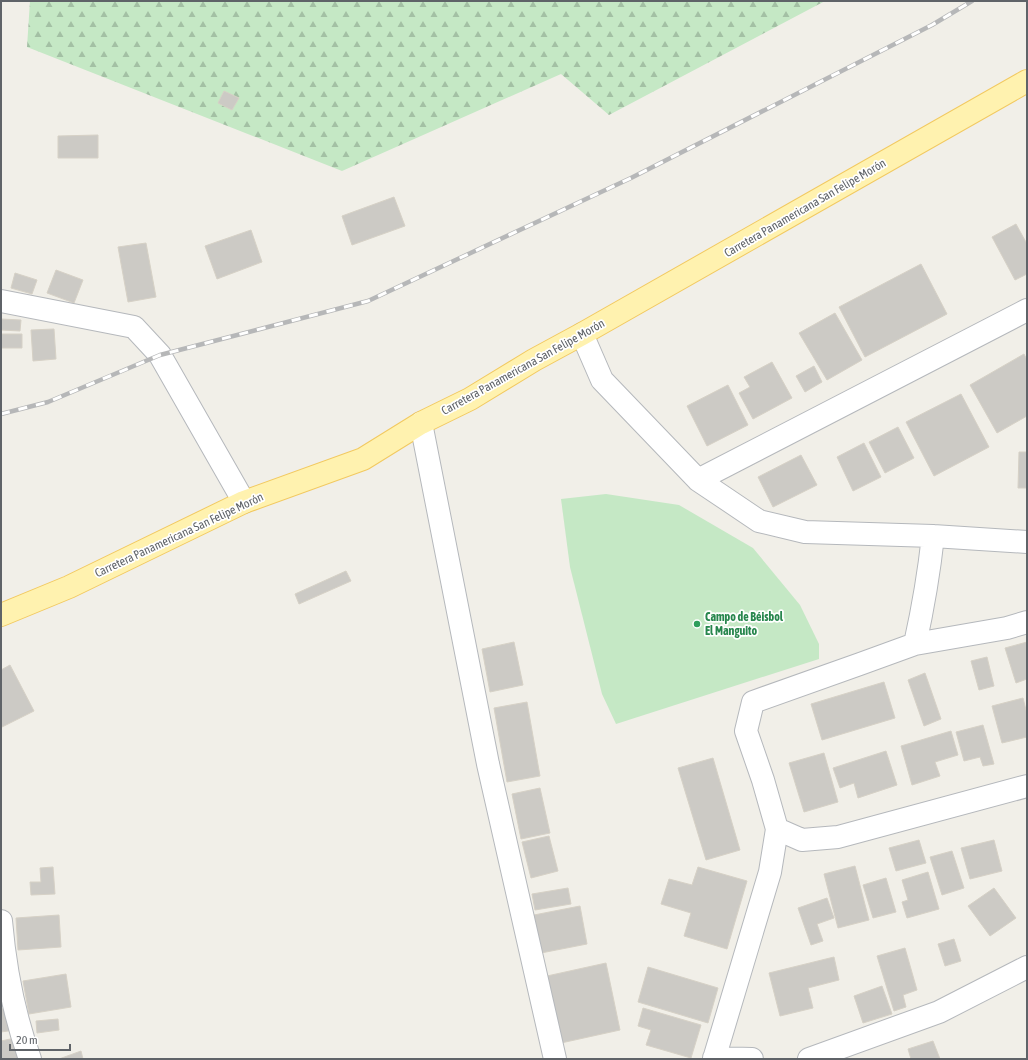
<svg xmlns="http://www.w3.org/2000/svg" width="1028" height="1060" font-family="'Asap Condensed',sans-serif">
<defs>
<pattern id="forest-firs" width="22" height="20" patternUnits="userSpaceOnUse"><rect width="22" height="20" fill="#c5e8c5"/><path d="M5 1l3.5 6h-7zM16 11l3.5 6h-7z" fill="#a3c0a4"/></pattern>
</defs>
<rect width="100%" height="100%" fill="#f1efe8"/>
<!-- forest -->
<path fill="url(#forest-firs)" d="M30,1H825L609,115L561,74L342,171L27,47Z"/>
<!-- park -->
<path fill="#c5e8c5" d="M606,494L679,505L753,548L800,605L819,644V659L616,724L602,694L570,567L561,499Z"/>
<!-- building -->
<path fill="#cccac5" stroke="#d6d1c6" d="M224,91L239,98L232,110L218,103Z
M98,135V158H58V136Z
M394,197L405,226L352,245L342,216Z
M1016,224L1027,244V274L1015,280L992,237Z
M251,230L262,262L217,279L205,246Z
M146,243L156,297L128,302L118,247Z
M921,264L947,314L865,357L839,307Z
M56,270L83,280L74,303L47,293Z
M15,273L37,280L32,294L11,288Z
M835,313L862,360L827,380L799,333Z
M1,319L21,320L20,331L1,330Z
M54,329L56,359L33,361L31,330Z
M1,334H22V348H1Z
M1024,354L1027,360V416L997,433L970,385Z
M772,362L792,398L753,419L739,393L750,387L744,377Z
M814,366L822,382L805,392L796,376Z
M728,385L748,425L707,446L687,406Z
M961,394L989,447L934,476L906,422Z
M898,427L914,458L885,473L869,442Z
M864,443L881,477L853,491L837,457Z
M1019,452H1027V488H1018Z
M801,455L817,485L773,507L758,477Z
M346,571L351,581L299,604L295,594Z
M514,642L523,685L490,692L482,649Z
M1027,642V679L1016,683L1005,648Z
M987,657L994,686L979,690L971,661Z
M10,665L34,711L2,727L1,725V670Z
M925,673L941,719L924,726L908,680Z
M884,682L895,718L822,740L811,704Z
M1023,698L1027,714V737L1002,743L992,706Z
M527,702L540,776L507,782L494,708Z
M983,725L994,764L983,766L980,757L964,761L956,732Z
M951,731L958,755L935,762L940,776L912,785L901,746Z
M886,751L897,785L858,798L854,783L840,788L833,768Z
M824,753L838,802L804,812L789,763Z
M713,758L740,850L706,860L678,768Z
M540,788L550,833L521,839L512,794Z
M549,836L558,871L531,878L522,842Z
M919,840L926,863L896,871L889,848Z
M994,840L1002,871L970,879L961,848Z
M952,851L964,888L942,895L930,857Z
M855,866L869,920L838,928L824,874Z
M53,867L55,894L31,895L30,882H41L40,868Z
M698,867L747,881L727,949L684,936L691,913L661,904L669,879L692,885Z
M928,872L939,909L907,918L902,902L908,900L902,880Z
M886,878L896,912L873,918L863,885Z
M568,888L571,904L535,910L532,894Z
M994,888L1016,918L990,936L968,906Z
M827,898L834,918L817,924L823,941L811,945L798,908Z
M580,906L587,944L541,953L534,915Z
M59,915L61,947L18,950L16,918Z
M954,939L961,961L945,966L938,944Z
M905,948L917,990L903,995L906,1007L894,1011L877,956Z
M834,957L839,980L808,988L813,1008L780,1016L769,973Z
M606,963L620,1030L561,1043L547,976Z
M648,967L718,988L708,1023L638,1002Z
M66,974L71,1007L29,1014L23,981Z
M882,986L892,1014L863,1023L854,996Z
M12,1008L15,1030L1,1032V1009Z
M643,1008L701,1025L691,1058L646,1045L651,1030L638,1026Z
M58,1019L59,1030L37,1033L36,1021Z
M15,1038L18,1059H1V1041Z
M933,1041L940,1059H911L908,1049Z
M81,1051L83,1059H59Z"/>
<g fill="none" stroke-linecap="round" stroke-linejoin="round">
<defs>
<path id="minor" d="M1,301L134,327L160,355L244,502
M582,334L602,380L698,480L759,521L805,532L933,536L1027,542
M421,423L488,764L555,1059
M698,480L1027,310
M915,644L1007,628L1027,622
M777,829L802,840L838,837L1027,786
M1,921C5,967 14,1015 30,1059
M714,1058L752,1059
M714,1059L770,872L777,829L763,780L746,731L753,702L860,664L915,644C923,608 929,573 933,536
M809,1059L939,1012L1027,967"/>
<path id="primary" d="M1,615L69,587L244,502L363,459L421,423L470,399L534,360L582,334L1027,81"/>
</defs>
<!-- minor casing -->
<use href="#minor" stroke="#b5b8bc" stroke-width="24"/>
<!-- primary casing -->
<use href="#primary" stroke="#f2c960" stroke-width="24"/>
<!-- minor -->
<use href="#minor" stroke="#fff" stroke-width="22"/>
<!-- primary -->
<use href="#primary" stroke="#fff2af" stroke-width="22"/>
<defs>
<path id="rail" d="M1,414L48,402L160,355L368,301L631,178L932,25L972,1"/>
</defs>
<!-- rail casing -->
<use href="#rail" stroke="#b6b7b8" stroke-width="4.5"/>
<!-- rail -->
<use href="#rail" stroke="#fff" stroke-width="3" stroke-dasharray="9" stroke-linecap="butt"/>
</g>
<!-- markers -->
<circle fill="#2e9e5b" stroke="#fff" stroke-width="1.5" cx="697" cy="624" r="4"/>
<g text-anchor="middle" stroke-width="3.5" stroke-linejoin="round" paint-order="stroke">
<!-- street labels -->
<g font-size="12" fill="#5f6368" stroke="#fff">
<text transform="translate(805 208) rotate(-30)" y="4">Carretera Panamericana San Felipe Morón</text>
<text transform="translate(523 367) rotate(-29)" y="4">Carretera Panamericana San Felipe Morón</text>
<text transform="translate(179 535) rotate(-25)" y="4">Carretera Panamericana San Felipe Morón</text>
</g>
<!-- leisure labels -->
<g font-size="12" font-weight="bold" fill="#27864d" stroke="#fff" text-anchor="start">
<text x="705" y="621">Campo de Béisbol<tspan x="705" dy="14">El Manguito</tspan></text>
</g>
</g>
<!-- border -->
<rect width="1028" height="1060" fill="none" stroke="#5f6368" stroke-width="4"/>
<!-- scale -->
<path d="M10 1044v6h60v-6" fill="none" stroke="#5f6368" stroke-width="2"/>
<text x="16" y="1044" font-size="12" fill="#5f6368" stroke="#ffffff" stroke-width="3" paint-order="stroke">20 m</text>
</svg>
